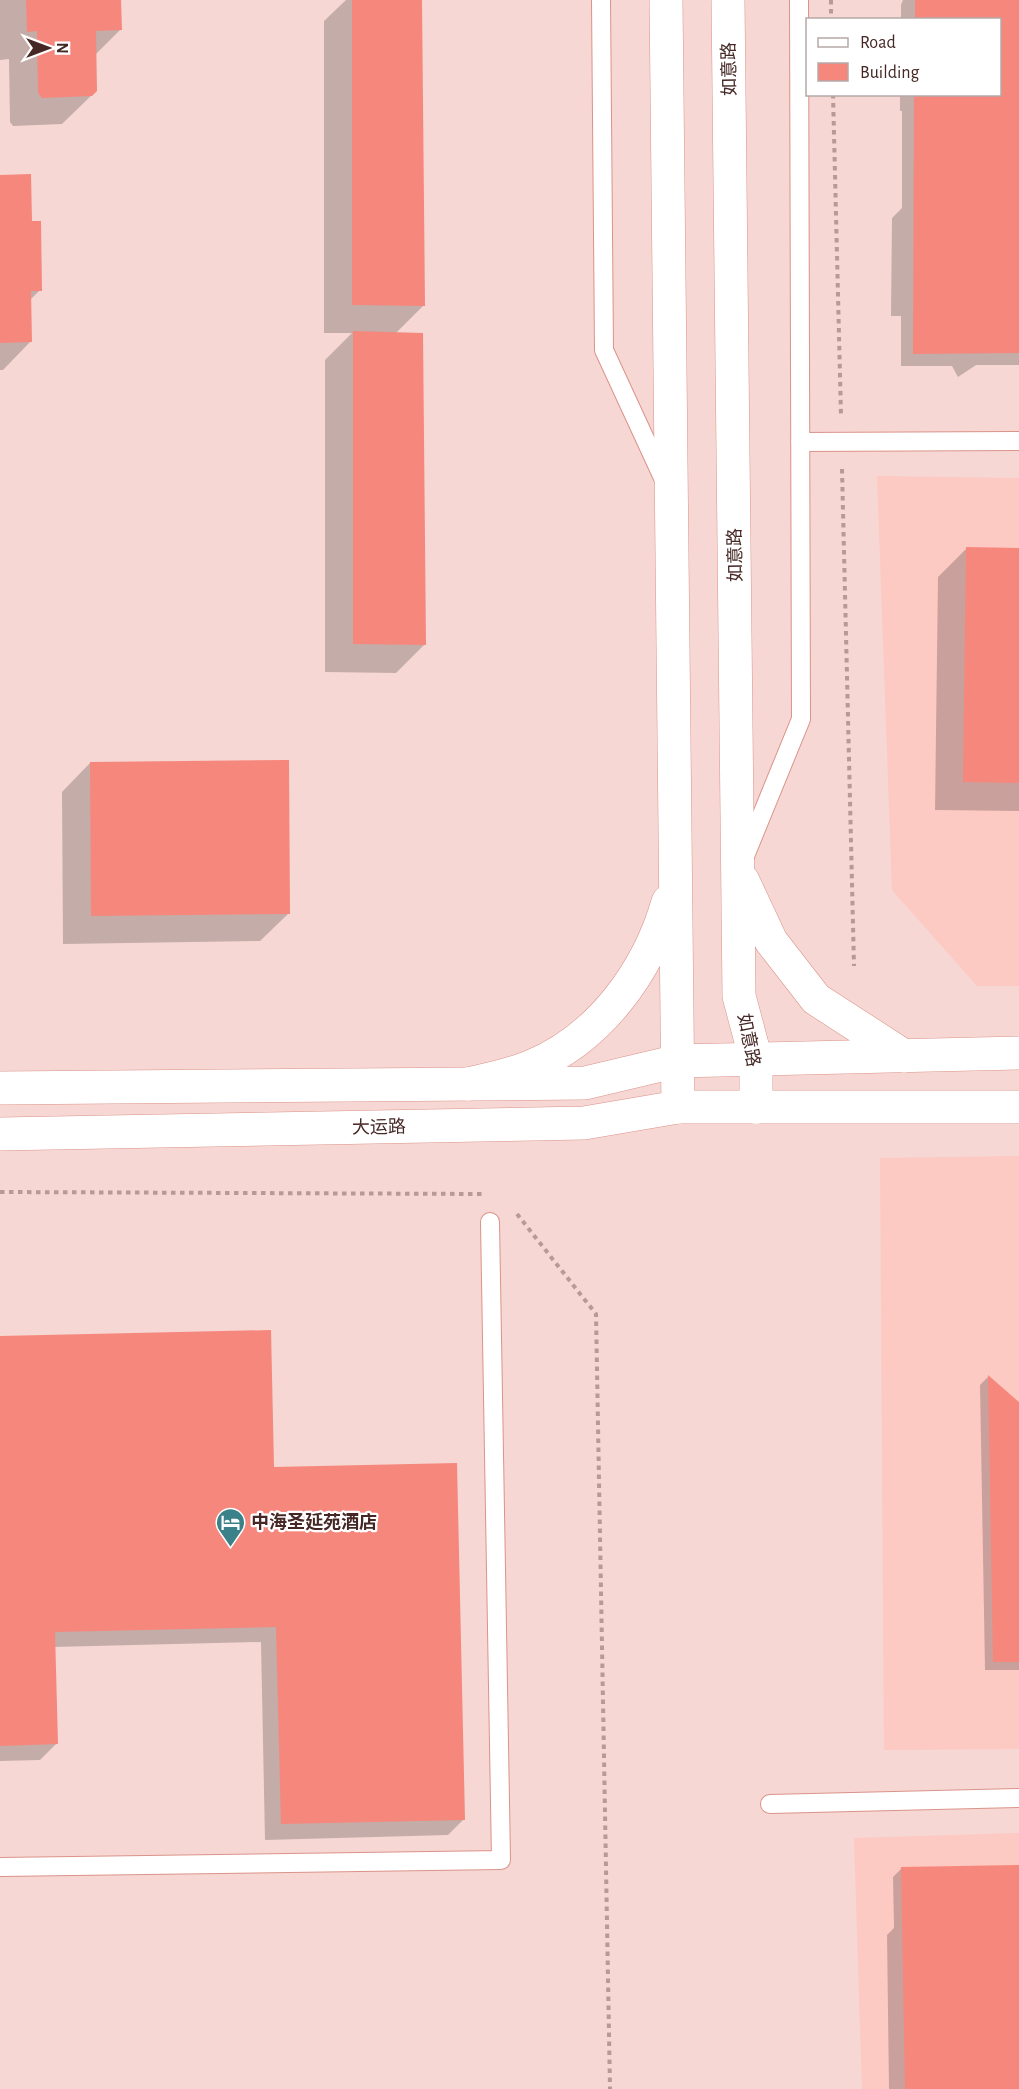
<svg xmlns="http://www.w3.org/2000/svg" width="1019" height="2089" font-family="'Alegreya Sans','Noto Sans SC',sans-serif">
<rect width="100%" height="100%" fill="#f6d7d3"/>
<!-- built -->
<path fill="#fdc9c3" d="M877,476L1019,478V986H977L892,890Z
M1019,1156V1749L884,1750L880,1158Z
M1019,1833V2089H862L854,1838Z"/>
<!-- shadow -->
<path fill="#0003" d="M0,0H119L120,30L95,55L96,91L62,124L13,126L10,122L9,59L0,60Z
M346,0H420L423,306L395,334L424,645L396,673L325,672V360L352,333H324V21Z
M903,0H1019V365H976L958,377L952,366H901V316H891L892,218L902,208V111H900V94H1000V20H901V5Z
M0,176L31,223L40,290L30,300L31,341L3,370H0Z
M966,549H1019V811L935,810L938,577Z
M90,763L289,913L260,941L63,944L62,792Z
M0,1338L272,1469L464,1819L448,1835L265,1840L261,1642L53,1647L56,1744L40,1760L0,1761Z
M988,1377L1019,1404V1670H985L980,1385Z
M1019,1866V2089H889L887,1935L894,1928L893,1877L901,1869Z"/>
<!-- building -->
<path fill="#f6877c" d="M26,0H121L122,30L96,31L97,91L92,96L42,98L38,93L37,31L27,32Z
M352,0H422L425,306L352,305Z
M915,0H1019V353L913,354L914,94H1000V20H915Z
M31,174L32,221H41L42,291H31L32,342L0,343V175Z
M353,331L423,333L426,645L353,644Z
M966,547L1019,548V783L963,782Z
M289,760L290,914L91,916L90,762Z
M271,1330L274,1467L457,1463L465,1820L281,1824L276,1627L55,1632L58,1744L0,1746V1336Z
M988,1375L1019,1402V1662H993Z
M1019,1865V2089H905L901,1867Z"/>
<g fill="none" stroke-linecap="round" stroke-linejoin="round">
<defs>
<path id="service" d="M601,0L604,350L664,480
M800,442L1019,441
M745,856L801,719L799,0
M770,1804L1019,1798
M0,1867L501,1860L490,1222"/>
<path id="minor" d="M678,1061L1019,1053
M756,1107H1019"/>
<path id="tertiary" d="M0,1088L585,1083L678,1061
M0,1134L584,1123L678,1107H756"/>
<path id="primary" d="M666,0L678,1107
M728,0L739,996L756,1060V1107
M743,881L771,941L816,999L904,1056
M468,1084C488,1079 511,1075 530,1067C599,1039 648,972 668,902"/>
</defs>
<!-- service casing -->
<use href="#service" stroke="#db938a" stroke-width="20"/>
<!-- minor casing -->
<use href="#minor" stroke="#db938a" stroke-width="34"/>
<!-- tertiary casing -->
<use href="#tertiary" stroke="#db938a" stroke-width="34"/>
<!-- primary casing -->
<use href="#primary" stroke="#db938a" stroke-width="34"/>
<!-- path -->
<path stroke="#b79995" stroke-width="4" stroke-dasharray="4.5 4.5" stroke-linecap="butt" d="M831,0V20
M833,94L841,416
M842,469L854,966
M0,1192L484,1194
M517,1214L596,1314L610,2089"/>
<!-- service -->
<use href="#service" stroke="#fff" stroke-width="18"/>
<!-- minor -->
<use href="#minor" stroke="#fff" stroke-width="33"/>
<!-- tertiary -->
<use href="#tertiary" stroke="#fff" stroke-width="33"/>
<!-- primary -->
<use href="#primary" stroke="#fff" stroke-width="33"/>
</g>
<!-- icons -->
<defs>
<symbol id="hotel-pin" viewBox="-11 -11 22 30"><path d="M0 17L-7.5 6A9.5 9.5 0 1 1 7.5 6Z" fill="#3a818a" stroke="#fff"/><path d="M-6-4.5h1.5V1H6V5H4.5V3h-9V5H-6ZM-4 0a1.8 1.8 0 1 1 3.6 0ZM.5 0V-2.5h3Q6-2.5 6 0Z" fill="#fff"/></symbol>
</defs>
<g fill-rule="evenodd">
<use href="#hotel-pin" x="214" y="1506" width="33" height="45"/>
</g>
<g text-anchor="middle" stroke-width="4.5" stroke-linejoin="round" paint-order="stroke">
<!-- street labels -->
<g font-size="18" fill="#452825" stroke="#fff">
<text transform="translate(729 69) rotate(-91)" y="6">如意路</text>
<text transform="translate(735 555) rotate(-91)" y="6">如意路</text>
<text transform="translate(749 1040) rotate(79)" y="6">如意路</text>
<text transform="translate(379 1127) rotate(-1)" y="6">大运路</text>
</g>
<!-- poi labels -->
<g font-size="18" font-weight="bold" fill="#452825" stroke="#fff" text-anchor="start">
<text x="251" y="1528">中海圣延苑酒店</text>
</g>
</g>
<!-- legend -->
<rect x="806" y="18" width="195" height="78" fill="#ffffff" stroke="#b5a9a8" stroke-width="1.5"/>
<rect x="818" y="38" width="30" height="9" fill="#ffffff" stroke="#b5a9a8" stroke-width="1.5"/>
<text x="860" y="48" font-size="18" fill="#452825">Road</text>
<rect x="818" y="63" width="30" height="18" fill="#f6877c" stroke="#b5a9a8" stroke-width="1.5"/>
<text x="860" y="78" font-size="18" fill="#452825">Building</text>
<!-- north arrow -->
<g transform="translate(48 48) rotate(90)" stroke="#ffffff" stroke-width="4.5" paint-order="stroke">
<path d="M0-4.5L10 22L0 15L-10 22Z" fill="#452825"/>
<text y="-9" font-size="16" font-weight="bold" text-anchor="middle" fill="#452825">N</text>
</g>
</svg>
